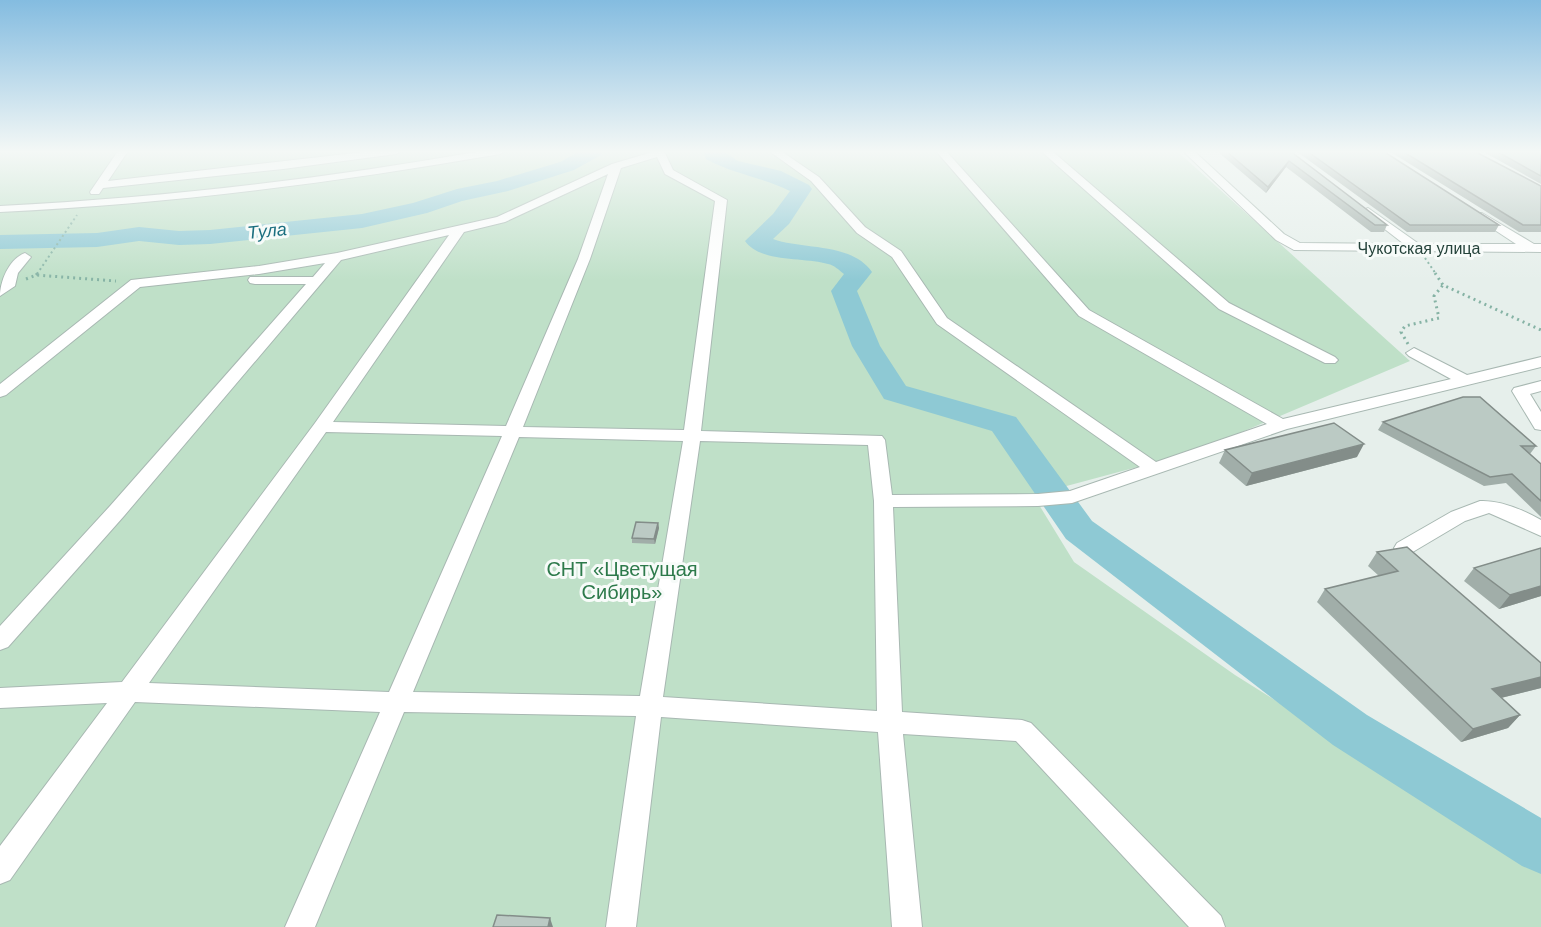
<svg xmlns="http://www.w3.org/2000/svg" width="1541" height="927" font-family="Helvetica,sans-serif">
<rect width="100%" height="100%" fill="#e6efeb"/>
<!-- green -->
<path fill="#bfe0c8" d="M0,151H1177L1410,361L1197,451L1033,495L1074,562L1235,675L1541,868V927H0Z"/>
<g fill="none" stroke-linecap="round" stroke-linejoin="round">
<!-- river -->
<path fill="#8ec9d4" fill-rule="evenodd" d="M580,151H603L601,155L574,170L508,191L462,201L427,213L362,228L210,244L179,245L139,241L97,247L0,249V235L97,233L139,227L179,231L210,230L362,214L413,203L457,189L497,181L560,162Z
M703,151H723L738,161L781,171L809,185L812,189L789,224L773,239C803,250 851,242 872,272L857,291L880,346L906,386L1016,417L1092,521L1367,715L1541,818V874L1522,866L1333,745L1066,539L992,431L884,399L852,346L831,291L844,274C839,270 834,265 828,264C806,257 760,263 745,241L773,214L790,191C762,177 733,174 706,159Z"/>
<defs>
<path id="minor" d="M118,151H128L108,181L373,151H401L396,154L283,169L103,188L99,194H91L90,192Z
M482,151H505L500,154C334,183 168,204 0,212V206C162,198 322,179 482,151Z
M656,151H664L673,170L727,200L701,431L882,436L885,440L892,495L1038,494L1070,491L1140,467L937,324L892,257L857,233L811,181L769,151H781L819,177L865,227L901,251L947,318L1156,462L1267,424L1079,316L936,151H946L1089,310L1283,419L1451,379L1409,356L1406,353L1414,348L1467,375L1541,357V367L1287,429L1072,503L1038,506L893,507L902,712L1022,720L1031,723L1221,916L1225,927H1189L1016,741L903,734L922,927H892L878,732L661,717L636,927H606L636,716L404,712L315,927H285L380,712L135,702L10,880L0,884V846L107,703L0,708V688L122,682L315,423L449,235L341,260L124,516L8,647L0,650V626L110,506L306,284H255L250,283L248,280L250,277H313L325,263L259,274L140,287L6,395L0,397V384L131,280L259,266L337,253L497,217L612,164ZM657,157L665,174L715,201L684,430L523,427L590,259L621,168ZM608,174L578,259L506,426L333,422L464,232L505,222ZM326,432L502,436L389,692L149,683ZM519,437L683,441L640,696L413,692ZM700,441L868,445L874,501L877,711L663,697Z
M1041,151H1052L1229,303L1335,357L1338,360L1335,363H1325L1219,309Z
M1183,151H1194L1284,234L1300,243L1404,244L1364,213L1362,211L1368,208L1419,244H1516L1472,215L1474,213H1482L1534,244H1541V252L1294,250L1276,240Z
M25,253L31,257L18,273L15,286L0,296C0,281 9,259 25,253Z
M1541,381V391L1530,394L1541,412V430L1535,429L1512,391L1514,388Z
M1480,501C1501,500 1523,510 1541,520V536L1489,513L1465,521L1411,553L1404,555L1397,553L1394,548L1397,543L1451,512Z"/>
</defs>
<!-- minor casing -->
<use href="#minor" stroke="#a8b8b2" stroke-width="2"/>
<!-- path-far1 -->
<path stroke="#86b3a5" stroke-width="2" stroke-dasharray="2 3" stroke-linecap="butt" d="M1425,258L1436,274
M37,274L77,215"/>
<!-- path -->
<path stroke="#86b3a5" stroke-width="3" stroke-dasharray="2 4" stroke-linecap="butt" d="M1435,273L1443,285L1541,330
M36,275L38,273
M26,279L36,275L116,281
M1408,344L1401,332L1405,326L1439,318L1434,296L1443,285"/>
<!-- minor -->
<use href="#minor" fill="#fff" fill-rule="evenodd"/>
</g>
<!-- wall -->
<path fill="#a1aea9" d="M1217,151H1290L1387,225L1384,232H1371L1286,167L1266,193Z
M1296,151H1383L1499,225L1495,232H1407Z
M1389,151H1474L1541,186V232H1519Z
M1482,151H1541V184Z
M1383,422L1536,446L1530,454L1541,464V517L1506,483L1484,486L1378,430Z
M1225,450L1357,457L1246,486L1219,463Z
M658,523L659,528L655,544L632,543V538Z
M1541,548V596L1499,609L1464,581L1474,568Z
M1377,552L1541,688L1501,698L1520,715L1508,728L1461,742L1317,602L1325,589L1379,576L1368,566Z"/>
<!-- shaded-wall -->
<path fill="#838d89" d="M1289,161L1286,167L1266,193L1268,187Z
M1364,444L1357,457L1246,486L1252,473Z
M658,523L659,528L655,544L654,539Z
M1541,586V596L1499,609L1510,595Z
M1541,677V688L1480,703L1492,689Z
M1520,715L1508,728L1461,742L1473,729Z
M550,918L553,927H548Z"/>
<!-- building -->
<path fill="#bbcac4" stroke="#838d89" stroke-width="1.5" d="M1226,151H1290L1387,225H1375L1289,161L1268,187Z
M1307,151H1383L1499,225H1410Z
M1402,151H1474L1541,186V225H1523Z
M1496,151H1541V176Z
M1463,397H1480L1536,446H1521L1541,464V501L1512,474L1490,477L1383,422Z
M1334,423L1364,444L1252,473L1225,450Z
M636,522L658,523L654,539L632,538Z
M1407,547L1541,663V677L1492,689L1520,715L1473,729L1325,589L1398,571L1377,552Z
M1541,548V586L1510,595L1474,568Z
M497,915L550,918L548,927H493Z"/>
<!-- sky -->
<linearGradient id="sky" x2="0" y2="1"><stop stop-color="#84bce0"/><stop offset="0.54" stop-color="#f4f8f6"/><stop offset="1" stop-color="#f4f8f6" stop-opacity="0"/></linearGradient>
<rect width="1541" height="281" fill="url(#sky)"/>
<g text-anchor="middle" stroke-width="6" stroke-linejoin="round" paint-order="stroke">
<!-- far-street labels -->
<g font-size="16" fill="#24423a" stroke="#f7fbf9">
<text x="1419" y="254">Чукотская улица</text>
</g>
<!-- far-water labels -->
<g font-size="18" font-style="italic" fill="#1c6f80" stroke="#f7fbf9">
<text transform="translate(267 231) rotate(-6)" y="6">Тула</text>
</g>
<!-- park labels -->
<g font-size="20" fill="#2d7a4b" stroke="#f7fbf9">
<text x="622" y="576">СНТ «Цветущая<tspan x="622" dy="23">Сибирь»</tspan></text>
</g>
</g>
</svg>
